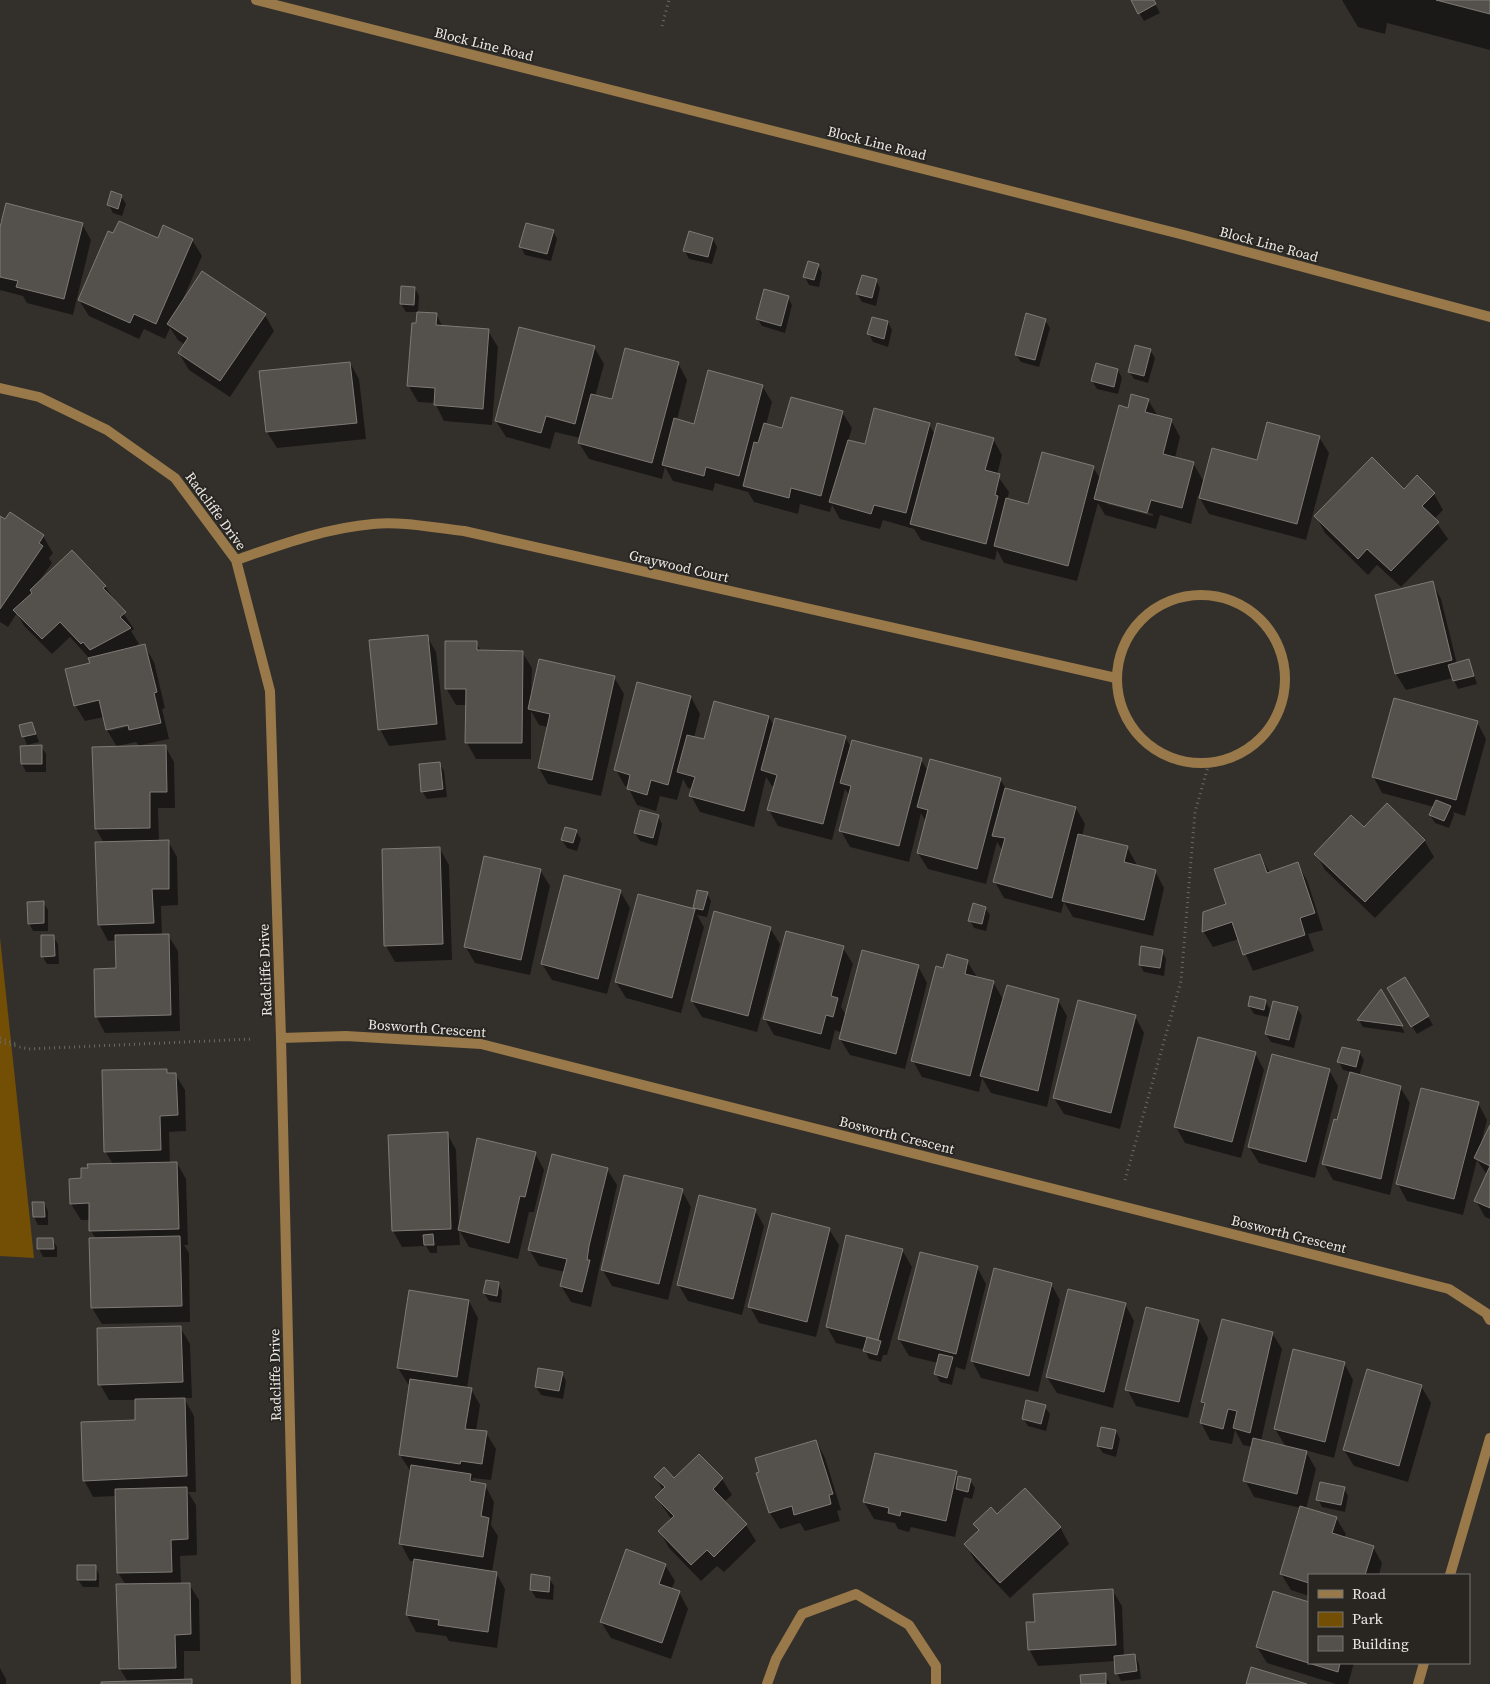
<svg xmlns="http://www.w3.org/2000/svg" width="1490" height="1684" font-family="'Source Serif 4',serif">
<rect width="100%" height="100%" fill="#33302c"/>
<!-- green -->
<path fill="#734e05" d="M0,938L34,1258L0,1256Z"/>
<!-- shadow -->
<path fill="#0007" fill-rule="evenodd" d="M1132,0H1153L1160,13L1144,21Z
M1342,0H1490V50L1387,23L1385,34L1358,27Z
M121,196L126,204L122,216L113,213L109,205Z
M0,220L2,224H82L91,240L73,315L27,303L23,296L0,290Z
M553,231L557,239L551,261L525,255L521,247Z
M114,235L158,240H192L202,256L183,299L265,315L274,331L230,397L189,370L179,353L185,345L178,340L170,328L165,339L144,329L139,339L89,316L79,300Z
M713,239L717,247L712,264L689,259L685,251Z
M818,265L822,273L819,287L809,285L805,277Z
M876,280L880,288L876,306L862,302L857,294Z
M415,288L419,296L418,312H406L401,304Z
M788,297L792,305L785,333L762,326L757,318Z
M436,314L443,327L488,331L498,347L492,425L444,421L435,403L418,402L408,385Z
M1045,320L1050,328L1039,367L1021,362L1016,355Z
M888,322L892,330L888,347L873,342L869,334Z
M594,347L604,364L595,397L613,401L678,363L687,380L677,420L694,425L762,386L772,402L766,425L783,429L842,412L852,428L848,441L866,446L929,424L935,435L993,439L1002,455L997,475L1009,492L1007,500L1029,505L1093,467L1101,480L1129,409L1148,400L1158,416L1171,420L1180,437L1175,458L1193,463L1204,482L1319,437L1329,453L1306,540L1209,514L1198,495L1191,524L1160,515L1156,529L1105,515L1098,503L1077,581L1004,563L997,550L995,560L921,540L914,529L883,520L880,529L840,519L832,505L830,512L800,504L798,514L754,502L748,492L715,483L713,491L673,481L665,467L662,479L589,459L579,443L580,438L555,432L550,449L506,437L496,421ZM1107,501L1153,514V516L1107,504Z
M1150,350L1155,358L1148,383L1134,379L1129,371Z
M350,363L359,379L366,439L277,448L267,432L261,373Z
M1118,370L1122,378L1118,394L1097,389L1092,381Z
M1404,490L1434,494L1443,510L1434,519L1448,539L1401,587L1377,565L1368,575L1325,533L1316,516Z
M11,514L43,536L53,553L49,558L52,563L40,580L105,586L134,629L131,631L139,644L134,647L144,645L154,662L165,708L162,709L169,739L141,745L165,746L174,762L175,808H158L159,841H168L177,857L178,905L161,906L162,935H168L178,951L180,1031L105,1033L96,1016L117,970V940L108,941L99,924L104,843L96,829L117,747L107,730L104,717L85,721L75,705L91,663L89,658L70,637L52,654L24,626L17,613L8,627L0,622V517L6,521ZM134,723V725L110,731V728ZM136,742L140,747H118V746Z
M1432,582L1441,599L1457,664L1469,661L1477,684L1458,689L1453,678L1406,690L1396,674L1377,596Z
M427,636L436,652L446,740L389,746L380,729Z
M476,643L481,651L522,652L532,668L531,695L614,677L624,694L601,796L548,784L539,768L548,727L539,725L531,711V759H476L467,743V705H456L446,688Z
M691,697L700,714L694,738L705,741L769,717L774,726L845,737L851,747L921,760L928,771L1000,779L1006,789L1076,808L1085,824L1082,836L1127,847L1136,863V866L1155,871L1164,888L1153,936L1073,917L1064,902L1061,913L1004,898L995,882L1003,851L997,842L986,884L928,869L918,853L926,822L921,813L909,862L850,847L841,831L850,796L845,789L832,840L778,826L769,810L775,787L772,786L766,777L754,827L700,812L691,796L692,789L688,788L683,779L677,800L660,796L656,811L637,805L628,787L625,786L616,770Z
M1477,722L1486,739L1465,816L1453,812L1454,815L1449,828L1435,823L1430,815L1434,807L1382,793L1373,776Z
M32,723L39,742L27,745L20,726Z
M41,746L46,754V772H26L22,764Z
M439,763L444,771L447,797L427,799L422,791Z
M658,816L662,824L657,846L640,841L635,833Z
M1364,828L1424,840L1434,857L1375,918L1325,870L1316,854Z
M576,831L581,839L577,851L567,848L562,840Z
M440,849L449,865L452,960L395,962L386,946Z
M1260,856L1270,873L1297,864L1307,880L1323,930L1308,934L1314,951L1253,971L1239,939L1213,947L1203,931L1227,905Z
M540,870L550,886L530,975L475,963L465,946Z
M620,891L630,908L607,994L552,980L542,964Z
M707,893L711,901L707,917L697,915L704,927L681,1013L626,998L616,982L639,896L696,911L694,908Z
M43,902L48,910V931H33L29,923Z
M985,908L990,915L986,931L974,928L970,920Z
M770,928L780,944L757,1032L702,1017L692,1001Z
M53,936L58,944L59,964H47L42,956Z
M843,948L853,964L841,1007L846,1015L918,966L927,983L905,1069L850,1055L840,1039L842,1033L835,1030L830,1050L774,1035L765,1019Z
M1162,951L1166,959L1164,976L1144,972L1140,965Z
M967,961L977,977L993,982L1004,1001L1058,1000L1067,1016L1047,1107L991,1093L982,1078L979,1092L922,1077L913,1061L944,969Z
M1405,978L1433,1025L1417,1034L1389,989Z
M1381,991L1405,1033L1363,1027L1359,1020Z
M1265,1001L1270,1009L1268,1017L1254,1014L1249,1006Z
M1297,1008L1302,1016L1294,1048L1271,1042L1266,1034Z
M1135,1016L1144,1033L1120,1129L1064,1114L1054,1098Z
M1359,1052L1364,1060L1359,1076L1400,1087L1410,1103L1390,1195L1333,1180L1324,1164L1338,1122L1351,1072L1343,1070L1339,1062Z
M1255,1053L1264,1070L1241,1158L1185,1143L1176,1127Z
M166,1070L169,1074H175L185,1090L186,1131L169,1132L170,1163H177L186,1179L188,1245H184L189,1253L190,1322L102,1324L92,1308L96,1239L91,1231L90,1220H81L71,1204L82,1180L113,1164L105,1151Z
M1329,1070L1338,1086L1315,1178L1259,1163L1249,1147Z
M1478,1103L1487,1120L1481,1143L1490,1128V1219L1485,1217L1476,1201L1487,1175L1477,1160L1463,1215L1407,1201L1398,1184Z
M447,1133L456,1150L459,1226L535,1153L544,1170L534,1212H529L518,1259L469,1247L459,1230L460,1245L437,1246V1253H430L426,1246L402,1247L393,1231Z
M607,1169L617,1185L591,1307L571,1302L561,1286L565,1272L539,1266L529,1249Z
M682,1191L691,1207L668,1300L612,1286L602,1269Z
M44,1203L48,1211V1225H38L34,1217Z
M755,1210L764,1226L742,1315L688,1301L678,1284Z
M829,1229L839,1245L816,1337L759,1323L750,1307Z
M52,1239L57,1247V1257H43L39,1249Z
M902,1250L912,1267L887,1355H883L881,1362L869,1359L865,1350L836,1343L827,1327Z
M977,1267L986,1284L965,1370L956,1367L952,1385L940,1382L936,1374L938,1363L909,1356L899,1339Z
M995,1269L1051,1284L1060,1300L1038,1392L981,1378L972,1361Z
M498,1283L502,1291L501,1303L489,1301L484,1293Z
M469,1301L478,1318L467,1388L471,1389L480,1405L476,1431L486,1433L496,1449L491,1480L472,1478L475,1484L485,1485L494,1502L491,1525L498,1536L492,1572L496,1573L505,1589L497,1648L449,1641L446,1636L416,1632L407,1615L415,1561H410L401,1544L411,1472L400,1455L410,1384H408L398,1368Z
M1125,1304L1134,1321L1113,1408L1057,1393L1047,1377Z
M1147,1308L1199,1321L1208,1338L1188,1418L1136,1406L1127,1389Z
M180,1327L190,1344L192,1398H184L194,1416L196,1492H188L196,1505L197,1555L180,1556L181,1584H189L199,1600L200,1651H184V1681H191L193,1684H102L128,1682L120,1669L126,1585L118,1573L116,1496L93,1497L84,1480L136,1422V1400H109L100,1384Z
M1272,1333L1282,1349L1261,1441L1286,1447L1275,1429L1344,1363L1353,1380L1334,1458L1305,1450L1316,1469L1306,1509L1336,1518L1346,1534L1344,1538L1373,1547L1382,1563L1379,1575H1309V1596L1291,1590L1281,1574L1301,1508L1254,1497L1245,1480L1253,1447L1243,1445L1235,1430L1232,1444L1210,1440L1201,1423L1205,1407L1202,1402Z
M562,1373L566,1381L563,1399L541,1395L536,1387Z
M1421,1386L1431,1403L1408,1482L1354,1466L1344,1450Z
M1045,1407L1050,1414L1046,1431L1028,1426L1023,1418Z
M1116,1431L1120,1439L1116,1457L1103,1453L1098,1446Z
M816,1441L825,1458L841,1510L837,1511L840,1521L805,1531L800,1523L780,1529L770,1513Z
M699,1456L722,1479L732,1495L724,1502L746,1525L756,1541L724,1572L717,1566L701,1581L669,1548L660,1532L672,1520L656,1497L663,1491L656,1477L674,1479Z
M956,1472L959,1478L970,1480L975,1488L972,1499L964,1497L955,1537L911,1527L909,1532L898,1529L895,1523L874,1519L864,1502Z
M1344,1488L1348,1496L1345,1512L1322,1507L1318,1499Z
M974,1524L1060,1527L1069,1544L1010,1598L975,1561L966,1545L979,1532Z
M665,1565L675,1581L671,1590L679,1592L688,1609L671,1659L611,1638L601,1622Z
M95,1566L99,1574V1587H83L78,1580Z
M549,1578L554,1586L553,1600L536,1598L531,1590Z
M1112,1590L1122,1606L1124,1657L1135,1656L1139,1664L1141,1679L1121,1681L1117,1673L1116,1661L1038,1666L1029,1649L1037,1623Z
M1257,1647L1309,1663H1354L1348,1684H1336L1267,1663Z
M0,1668L6,1679V1684H0Z
M1105,1675L1110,1684H1082Z"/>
<!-- building -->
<path fill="#54514c" stroke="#7e7a75" d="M1131,0H1154L1156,4L1138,14Z
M1436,0H1490V14Z
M111,191L122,195L118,209L107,205Z
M6,203L83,223L64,299L16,287L18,281L0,277V227Z
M119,221L158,238L163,225L193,239L156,324L134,314L130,323L78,300L108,231L113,233Z
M526,223L554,230L547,254L519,247Z
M689,231L713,238L708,257L683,251Z
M808,261L819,264L814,280L803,277Z
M202,271L266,314L220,381L178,353L188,338L167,324Z
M862,275L877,279L872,298L856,294Z
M401,286L415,287L414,305L400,304Z
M764,289L789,296L781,326L756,319Z
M417,312L437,313L436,325L489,329L483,409L434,405L435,388L407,386L412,323H416Z
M1026,313L1046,319L1035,360L1015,355Z
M872,317L888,321L884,339L867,334Z
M519,327L595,346L575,424L546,416L541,433L495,421Z
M1135,345L1151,349L1144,376L1128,372Z
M625,348L679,362L652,463L578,443L591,394L612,399Z
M350,362L357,423L266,432L259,371Z
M1096,363L1118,369L1114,387L1091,381Z
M708,370L763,385L739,476L706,467L704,476L662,465L674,418L694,424Z
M1131,394L1149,399L1145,412L1172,419L1163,454L1194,462L1182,508L1151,500L1147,513L1094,499L1119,405L1128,408Z
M791,397L843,411L821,496L791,488L789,498L743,486L754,442L758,443L764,423L782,428Z
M874,408L930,423L906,513L874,505L871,514L829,502L848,440L865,444Z
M1267,422L1320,436L1297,524L1199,498L1212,448L1257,460Z
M937,423L994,438L985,470L1000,474L995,495L998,496L986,544L910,524Z
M1042,452L1094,466L1068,566L994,546L1006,498L1028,504Z
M1372,457L1404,489L1417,475L1435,493L1422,506L1439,522L1391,571L1367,549L1358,559L1314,516Z
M10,512L44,535L39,543L43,546L0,609V516L5,519Z
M72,550L106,586L103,588L126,612L120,617L131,628L90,650L83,642L81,644L60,622L42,639L13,610L32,593L30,590Z
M1433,581L1452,660L1395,674L1375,595Z
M428,635L437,724L378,730L369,640Z
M445,641H477V650L523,651L522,743H465L466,689H445Z
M145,644L157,692L154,693L161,723L129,730L128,725L106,730L99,700L74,706L65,669L90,663L88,658Z
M539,659L615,676L592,780L538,768L550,714L528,709Z
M1469,659L1474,676L1453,681L1448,665Z
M637,682L691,696L668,785L651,780L647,795L627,789L630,775L614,770Z
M1394,698L1478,721L1456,800L1372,777Z
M714,701L769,716L744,811L689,796L695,777L677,772L687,735L704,739Z
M775,718L846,736L823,824L767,810L777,775L761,770Z
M32,722L36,734L22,737L19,725Z
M852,740L922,758L899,846L839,831L851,786L840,783Z
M42,745V764H21L20,746Z
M166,745L167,792H150V828L95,829L92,747Z
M930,759L1001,778L977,869L917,853L928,810L917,807Z
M440,762L443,789L421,792L419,764Z
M1005,788L1076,807L1052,898L993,882L1005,838L992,836Z
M1436,800L1451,806L1444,821L1429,815Z
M1387,803L1425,840L1365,902L1314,854L1351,815L1364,827Z
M640,810L659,815L653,838L634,833Z
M565,827L577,830L573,843L561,840Z
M1078,834L1128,846L1124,862L1156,870L1144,920L1062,901Z
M169,840V889H152L154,923L98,925L95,842Z
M440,847L443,944L384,946L382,849Z
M1260,854L1267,873L1298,862L1315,913L1300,918L1305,935L1243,955L1232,922L1202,932L1203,912L1226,904L1214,869Z
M484,856L541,869L521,960L464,947Z
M564,875L621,890L598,979L541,964Z
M697,890L708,892L703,910L693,908Z
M638,894L695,909L672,998L615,982Z
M44,901V923L28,924L27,902Z
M973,903L986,907L982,924L968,921Z
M714,911L771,927L748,1016L691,1001Z
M786,931L844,946L831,996L838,998L833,1017L826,1015L821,1034L763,1019Z
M169,934L171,1015L95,1017L94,969L116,968L115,935Z
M41,935H54L55,956L41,957Z
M1141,946L1163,950L1160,968L1139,965Z
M862,950L919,965L896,1054L839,1039Z
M947,954L968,960L965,974L994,981L970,1076L911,1061L936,966L943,968Z
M1405,977L1429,1016L1411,1027L1387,988Z
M1007,985L1059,999L1038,1091L980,1076Z
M1381,989L1403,1026L1357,1020Z
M1250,996L1266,1000L1264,1010L1248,1006Z
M1078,1000L1136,1015L1111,1113L1053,1098Z
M1273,1001L1298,1007L1289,1040L1265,1034Z
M1198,1037L1256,1052L1232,1142L1174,1127Z
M1342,1047L1360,1051L1356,1067L1337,1062Z
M1272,1054L1330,1069L1306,1162L1248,1147Z
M167,1069V1073H176L178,1115L160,1116L161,1150L104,1152L102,1070Z
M1350,1072L1401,1086L1381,1179L1322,1164L1334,1119L1337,1120Z
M1421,1088L1479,1102L1454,1199L1396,1184Z
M1490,1125V1166L1474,1158Z
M448,1132L451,1229L392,1231L388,1135Z
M477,1138L536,1152L525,1197L520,1196L509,1243L458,1230Z
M552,1154L608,1168L589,1246L587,1260H590L582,1292L560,1286L567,1259L528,1250Z
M177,1162L179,1229L89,1231V1203L70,1204L69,1179L81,1178V1168H88L87,1164Z
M1490,1166V1208L1474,1201Z
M624,1175L683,1189L659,1284L601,1270Z
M699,1195L756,1209L733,1299L677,1285Z
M32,1202H44L45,1217H33Z
M772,1213L830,1228L807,1322L748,1307Z
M433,1234L434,1245H424L423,1235Z
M846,1235L903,1249L878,1340L826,1327Z
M180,1236L182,1306L91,1308L89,1238Z
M37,1238H53L54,1249H37Z
M920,1252L978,1266L956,1354L898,1339Z
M994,1268L1052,1283L1029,1376L971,1361Z
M486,1280L499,1282L497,1296L483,1293Z
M1068,1289L1126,1303L1104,1392L1046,1377Z
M409,1290L469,1300L457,1377L397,1368Z
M1146,1307L1199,1320L1179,1402L1125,1390Z
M1222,1319L1273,1332L1250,1433L1233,1428L1237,1411L1228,1409L1223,1429L1200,1423L1205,1403L1201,1402Z
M181,1326L183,1382L98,1385L97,1328Z
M867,1337L881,1341L877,1355L863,1351Z
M1293,1349L1345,1362L1325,1442L1274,1429Z
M939,1354L953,1357L947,1378L934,1374Z
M538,1368L563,1372L559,1391L535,1387Z
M1367,1369L1422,1385L1399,1466L1343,1450Z
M410,1379L472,1388L465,1429L487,1431L482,1464L461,1461L460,1464L399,1455Z
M185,1398L187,1476L83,1481L81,1422L135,1420V1399Z
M1026,1400L1046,1405L1041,1424L1022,1419Z
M1101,1427L1116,1430L1112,1449L1097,1446Z
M1253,1438L1307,1451L1297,1494L1243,1481Z
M816,1440L833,1494L829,1495L831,1504L794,1515L792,1506L769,1513L756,1473L759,1472L755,1458Z
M875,1453L957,1471L946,1521L901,1511L900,1516L888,1513L889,1508L863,1502Z
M699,1454L723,1478L713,1489L747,1524L714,1557L707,1550L691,1565L658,1531L674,1516L655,1497L665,1487L654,1477L664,1467L674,1478Z
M411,1465L471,1474L470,1481L486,1484L481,1516L489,1518L483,1557L399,1544Z
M958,1476L971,1479L968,1492L956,1489Z
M1320,1482L1345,1487L1341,1505L1316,1500Z
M187,1487L188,1539L171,1540L172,1572L117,1573L115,1489Z
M1025,1488L1061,1527L1000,1583L964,1544L979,1530L973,1524L991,1507L997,1514Z
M1300,1506L1337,1517L1332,1533L1374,1546L1365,1575H1309V1583L1280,1574Z
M626,1549L666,1564L659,1584L680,1591L662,1643L600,1622Z
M414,1559L497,1572L488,1632L438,1625L439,1620L406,1615Z
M77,1565H96V1580H77Z
M531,1574L550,1577L549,1592L530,1590Z
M190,1583L191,1634L175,1635L176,1668L119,1669L116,1584Z
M1113,1589L1116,1645L1028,1650L1026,1622H1035L1033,1594Z
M1273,1591L1309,1602V1663H1340L1338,1672L1256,1647Z
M1135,1654L1137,1671L1115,1674L1114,1656Z
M1251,1667L1307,1684H1246Z
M1106,1673V1684H1081L1080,1675Z
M192,1679V1684H101V1682Z"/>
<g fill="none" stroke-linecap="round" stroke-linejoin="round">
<!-- path -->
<path stroke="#6c6965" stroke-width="3" stroke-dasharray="1 4" stroke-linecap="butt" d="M662,26L669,0
M0,1038L16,1044
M0,1042L28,1049L253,1039
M1125,1180L1181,981L1195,812L1209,763"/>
<!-- minor -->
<path stroke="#997949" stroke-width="10" d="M0,388L39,397L107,430L175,478L236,560L270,691L281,1038L296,1684
M236,560C280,545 326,528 373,524C403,521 434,528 464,531L1116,678
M1117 679a84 84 0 1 1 168 0a84 84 0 1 1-168 0Z
M281,1038L346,1036L481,1044L1449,1289L1486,1313L1490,1320
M1450,1575L1490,1438
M767,1684L776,1659L802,1614L856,1594L909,1625L936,1666V1684
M1418,1684L1424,1663"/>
<!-- tertiary -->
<path stroke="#997949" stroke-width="10" d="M256,0L1184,235L1490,317"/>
</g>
<g text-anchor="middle" stroke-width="4" stroke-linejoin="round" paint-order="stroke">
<!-- street labels -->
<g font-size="14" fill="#eceae7" stroke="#292622">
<text transform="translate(484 44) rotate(14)" y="5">Block Line Road</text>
<text transform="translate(877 143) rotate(14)" y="5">Block Line Road</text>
<text transform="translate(1269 244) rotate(15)" y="5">Block Line Road</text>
<text transform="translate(216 511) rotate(54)" y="5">Radcliffe Drive</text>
<text transform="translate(679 566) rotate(13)" y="5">Graywood Court</text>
<text transform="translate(265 970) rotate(-92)" y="5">Radcliffe Drive</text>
<text transform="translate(427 1028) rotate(4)" y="5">Bosworth Crescent</text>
<text transform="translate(897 1135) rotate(14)" y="5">Bosworth Crescent</text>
<text transform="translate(1289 1234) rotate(14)" y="5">Bosworth Crescent</text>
<text transform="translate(275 1375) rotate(-91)" y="5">Radcliffe Drive</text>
</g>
</g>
<!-- legend -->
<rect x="1308" y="1574" width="162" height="90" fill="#292622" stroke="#777471"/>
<rect x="1318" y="1590" width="25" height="8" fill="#997949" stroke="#777471"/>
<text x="1352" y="1599" font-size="15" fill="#eceae7">Road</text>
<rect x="1318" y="1612" width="25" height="15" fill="#734e05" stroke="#777471"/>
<text x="1352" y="1624" font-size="15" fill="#eceae7">Park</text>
<rect x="1318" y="1636" width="25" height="15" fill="#54514c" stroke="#777471"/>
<text x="1352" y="1649" font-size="15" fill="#eceae7">Building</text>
</svg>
